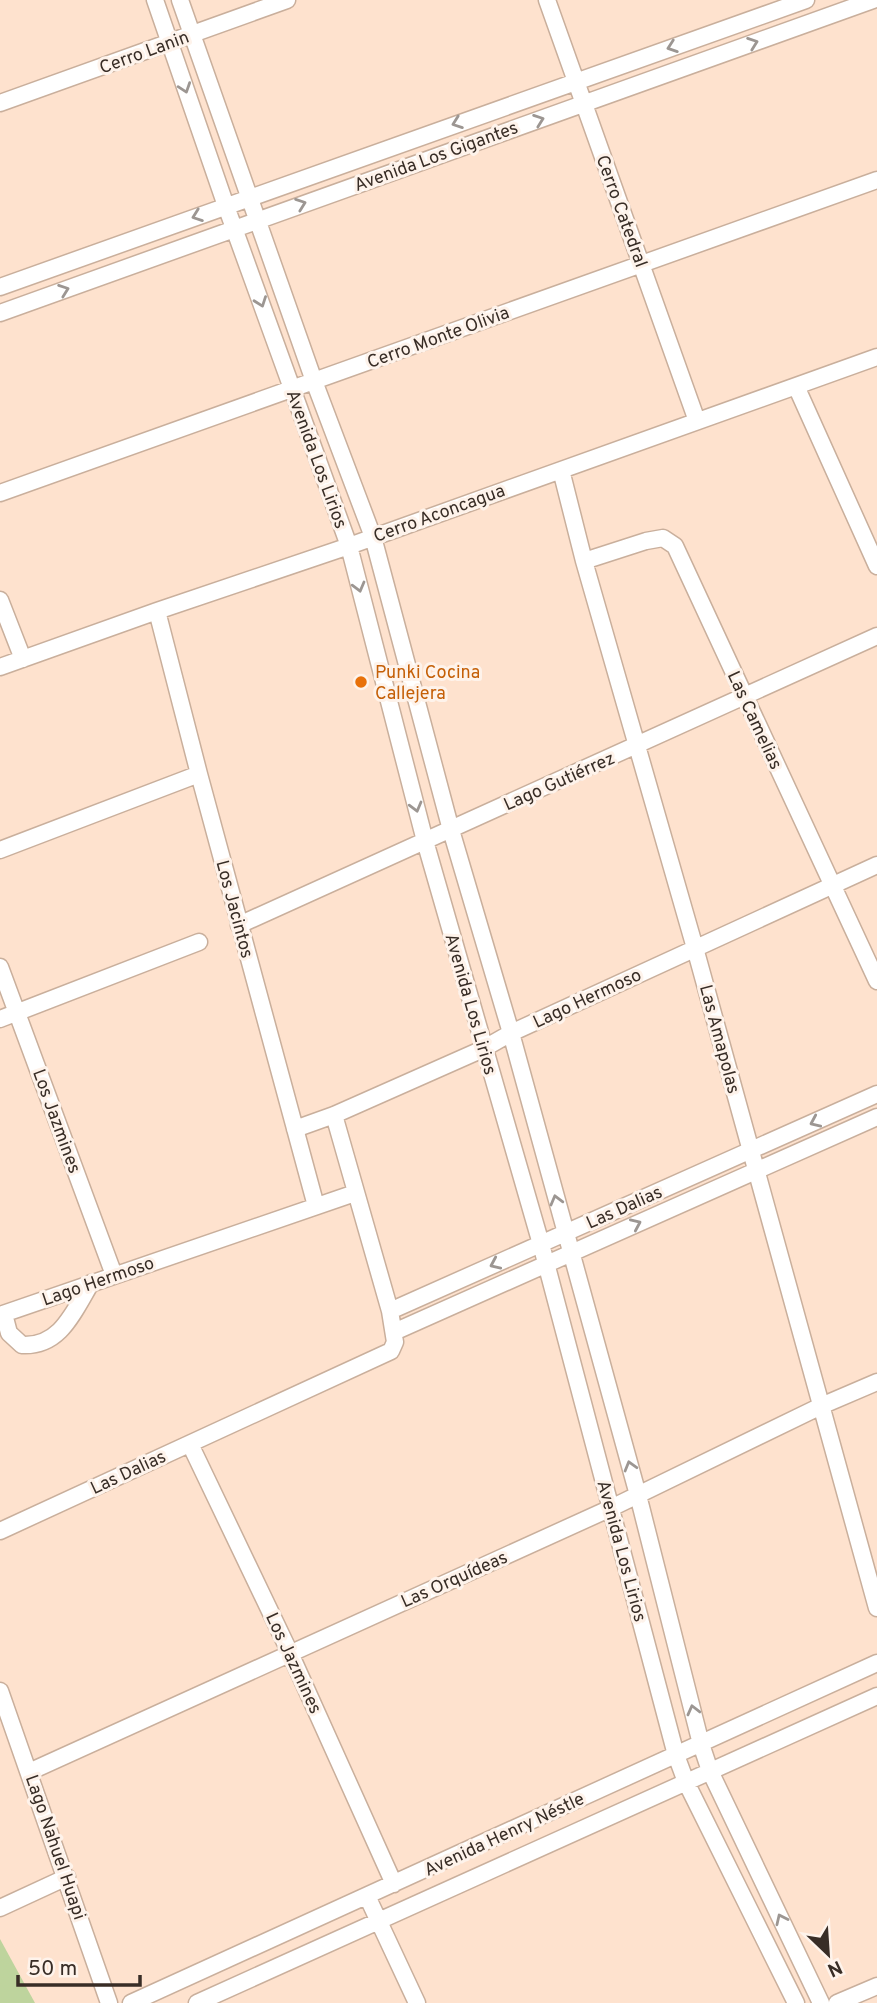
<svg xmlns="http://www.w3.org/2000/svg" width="877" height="2003" font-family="Overpass,sans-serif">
<rect width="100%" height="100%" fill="#fee2ce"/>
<!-- green -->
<path fill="#bed49d" d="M0,1939L35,2003H0Z"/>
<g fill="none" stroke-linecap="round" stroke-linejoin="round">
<defs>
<path id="minor" d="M155,0L226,206L349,546L425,841L541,1244L676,1755L686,1782L796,2003
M180,0L314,381L373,537L451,830L511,1033L638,1495L701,1744L710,1771L821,2003
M547,0L697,421
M0,103L287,0
M0,287L806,0
M0,313L873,0
M796,386L877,566
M561,470L584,561L695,948L877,1608
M0,493L877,180
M584,561L646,541L663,538L675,546L877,981
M0,600L23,659
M157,611L199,774L316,1206
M0,667L157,611L349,546L877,357
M0,850L199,774
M239,925L877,636
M0,967L114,1275
M0,1019L199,942
M334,1115L390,1311
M295,1129L334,1115L483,1049L511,1033L877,865
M4,1314L9,1333L22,1345C60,1347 73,1313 91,1283
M0,1315L355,1193
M394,1332L877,1117
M190,1444L290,1653L394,1884
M0,1531L391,1351L395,1342L390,1311L877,1094
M0,1691L109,2003
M29,1772L611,1508L821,1406L877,1382
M367,1896L417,2003
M0,1908L67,1877
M131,2003L877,1663
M197,2003L877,1696
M837,2003L877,1986"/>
</defs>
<!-- minor casing -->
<use href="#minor" stroke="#c9af9c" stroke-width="19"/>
<!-- minor -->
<use href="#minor" stroke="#fff" stroke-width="16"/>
</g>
<!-- one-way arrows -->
<defs><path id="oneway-chevron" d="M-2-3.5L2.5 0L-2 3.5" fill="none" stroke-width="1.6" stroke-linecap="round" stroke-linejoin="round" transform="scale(1.75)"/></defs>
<g stroke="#9c9692">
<use href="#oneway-chevron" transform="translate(753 43) rotate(-20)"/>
<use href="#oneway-chevron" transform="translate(672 47) rotate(161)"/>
<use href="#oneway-chevron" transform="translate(185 88) rotate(71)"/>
<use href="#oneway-chevron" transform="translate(539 120) rotate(-20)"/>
<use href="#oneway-chevron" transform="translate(457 123) rotate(160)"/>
<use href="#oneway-chevron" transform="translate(301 204) rotate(-20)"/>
<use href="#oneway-chevron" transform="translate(197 216) rotate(160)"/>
<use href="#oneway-chevron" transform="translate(64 290) rotate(-20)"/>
<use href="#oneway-chevron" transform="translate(261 302) rotate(70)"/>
<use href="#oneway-chevron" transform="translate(359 587) rotate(75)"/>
<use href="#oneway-chevron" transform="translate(416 807) rotate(75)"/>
<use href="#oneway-chevron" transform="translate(815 1122) rotate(156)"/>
<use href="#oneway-chevron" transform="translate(556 1200) rotate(-105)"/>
<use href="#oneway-chevron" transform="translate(636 1224) rotate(-24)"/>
<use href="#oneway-chevron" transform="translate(495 1264) rotate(156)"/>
<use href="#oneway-chevron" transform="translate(630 1466) rotate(-106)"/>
<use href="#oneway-chevron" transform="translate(693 1710) rotate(-104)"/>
<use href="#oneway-chevron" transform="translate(781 1919) rotate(-115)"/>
</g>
<!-- markers -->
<circle fill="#e8710a" stroke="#fef3eb" stroke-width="2.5" cx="361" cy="682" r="7"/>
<g text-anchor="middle" stroke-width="6" stroke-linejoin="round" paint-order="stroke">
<!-- street labels -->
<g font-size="18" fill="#382d26" stroke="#fef3eb">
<text transform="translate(144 52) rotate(-20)" y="6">Cerro Lanin</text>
<text transform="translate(436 156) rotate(-20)" y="6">Avenida Los Gigantes</text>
<text transform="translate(622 211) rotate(70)" y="6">Cerro Catedral</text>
<text transform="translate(438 337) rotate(-20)" y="6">Cerro Monte Olivia</text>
<text transform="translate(317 459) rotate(70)" y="6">Avenida Los Lirios</text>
<text transform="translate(439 513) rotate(-20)" y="6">Cerro Aconcagua</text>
<text transform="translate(755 720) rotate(65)" y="6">Las Camelias</text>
<text transform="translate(559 781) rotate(-24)" y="6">Lago Gutiérrez</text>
<text transform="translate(235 909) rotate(75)" y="6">Los Jacintos</text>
<text transform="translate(587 998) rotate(-25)" y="6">Lago Hermoso</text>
<text transform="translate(471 1004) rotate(74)" y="6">Avenida Los Lirios</text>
<text transform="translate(720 1039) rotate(75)" y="6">Las Amapolas</text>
<text transform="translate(57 1121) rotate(70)" y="6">Los Jazmines</text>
<text transform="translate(624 1207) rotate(-24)" y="6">Las Dalias</text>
<text transform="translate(98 1281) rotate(-19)" y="6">Lago Hermoso</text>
<text transform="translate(128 1472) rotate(-25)" y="6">Las Dalias</text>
<text transform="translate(622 1551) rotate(75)" y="6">Avenida Los Lirios</text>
<text transform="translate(454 1579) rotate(-24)" y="6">Las Orquídeas</text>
<text transform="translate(294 1663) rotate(65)" y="6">Los Jazmines</text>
<text transform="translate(504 1834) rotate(-25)" y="6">Avenida Henry Néstle</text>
<text transform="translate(56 1847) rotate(71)" y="6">Lago Nahuel Huapi</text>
</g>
<!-- food labels -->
<g font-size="18" fill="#c56008" stroke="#fef3eb" text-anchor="start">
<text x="375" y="678">Punki Cocina<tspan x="375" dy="21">Callejera</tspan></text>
</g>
</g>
<!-- north arrow -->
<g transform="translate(828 1954) rotate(155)" stroke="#fef3eb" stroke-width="5" paint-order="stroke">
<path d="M0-5L12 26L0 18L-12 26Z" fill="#382d26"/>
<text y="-10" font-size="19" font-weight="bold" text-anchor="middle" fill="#382d26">N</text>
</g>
<!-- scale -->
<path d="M18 1975v10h122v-10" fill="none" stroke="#382d26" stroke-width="3.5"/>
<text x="28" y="1975" font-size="21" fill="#382d26" stroke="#fef3eb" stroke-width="5" paint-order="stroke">50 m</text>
</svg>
